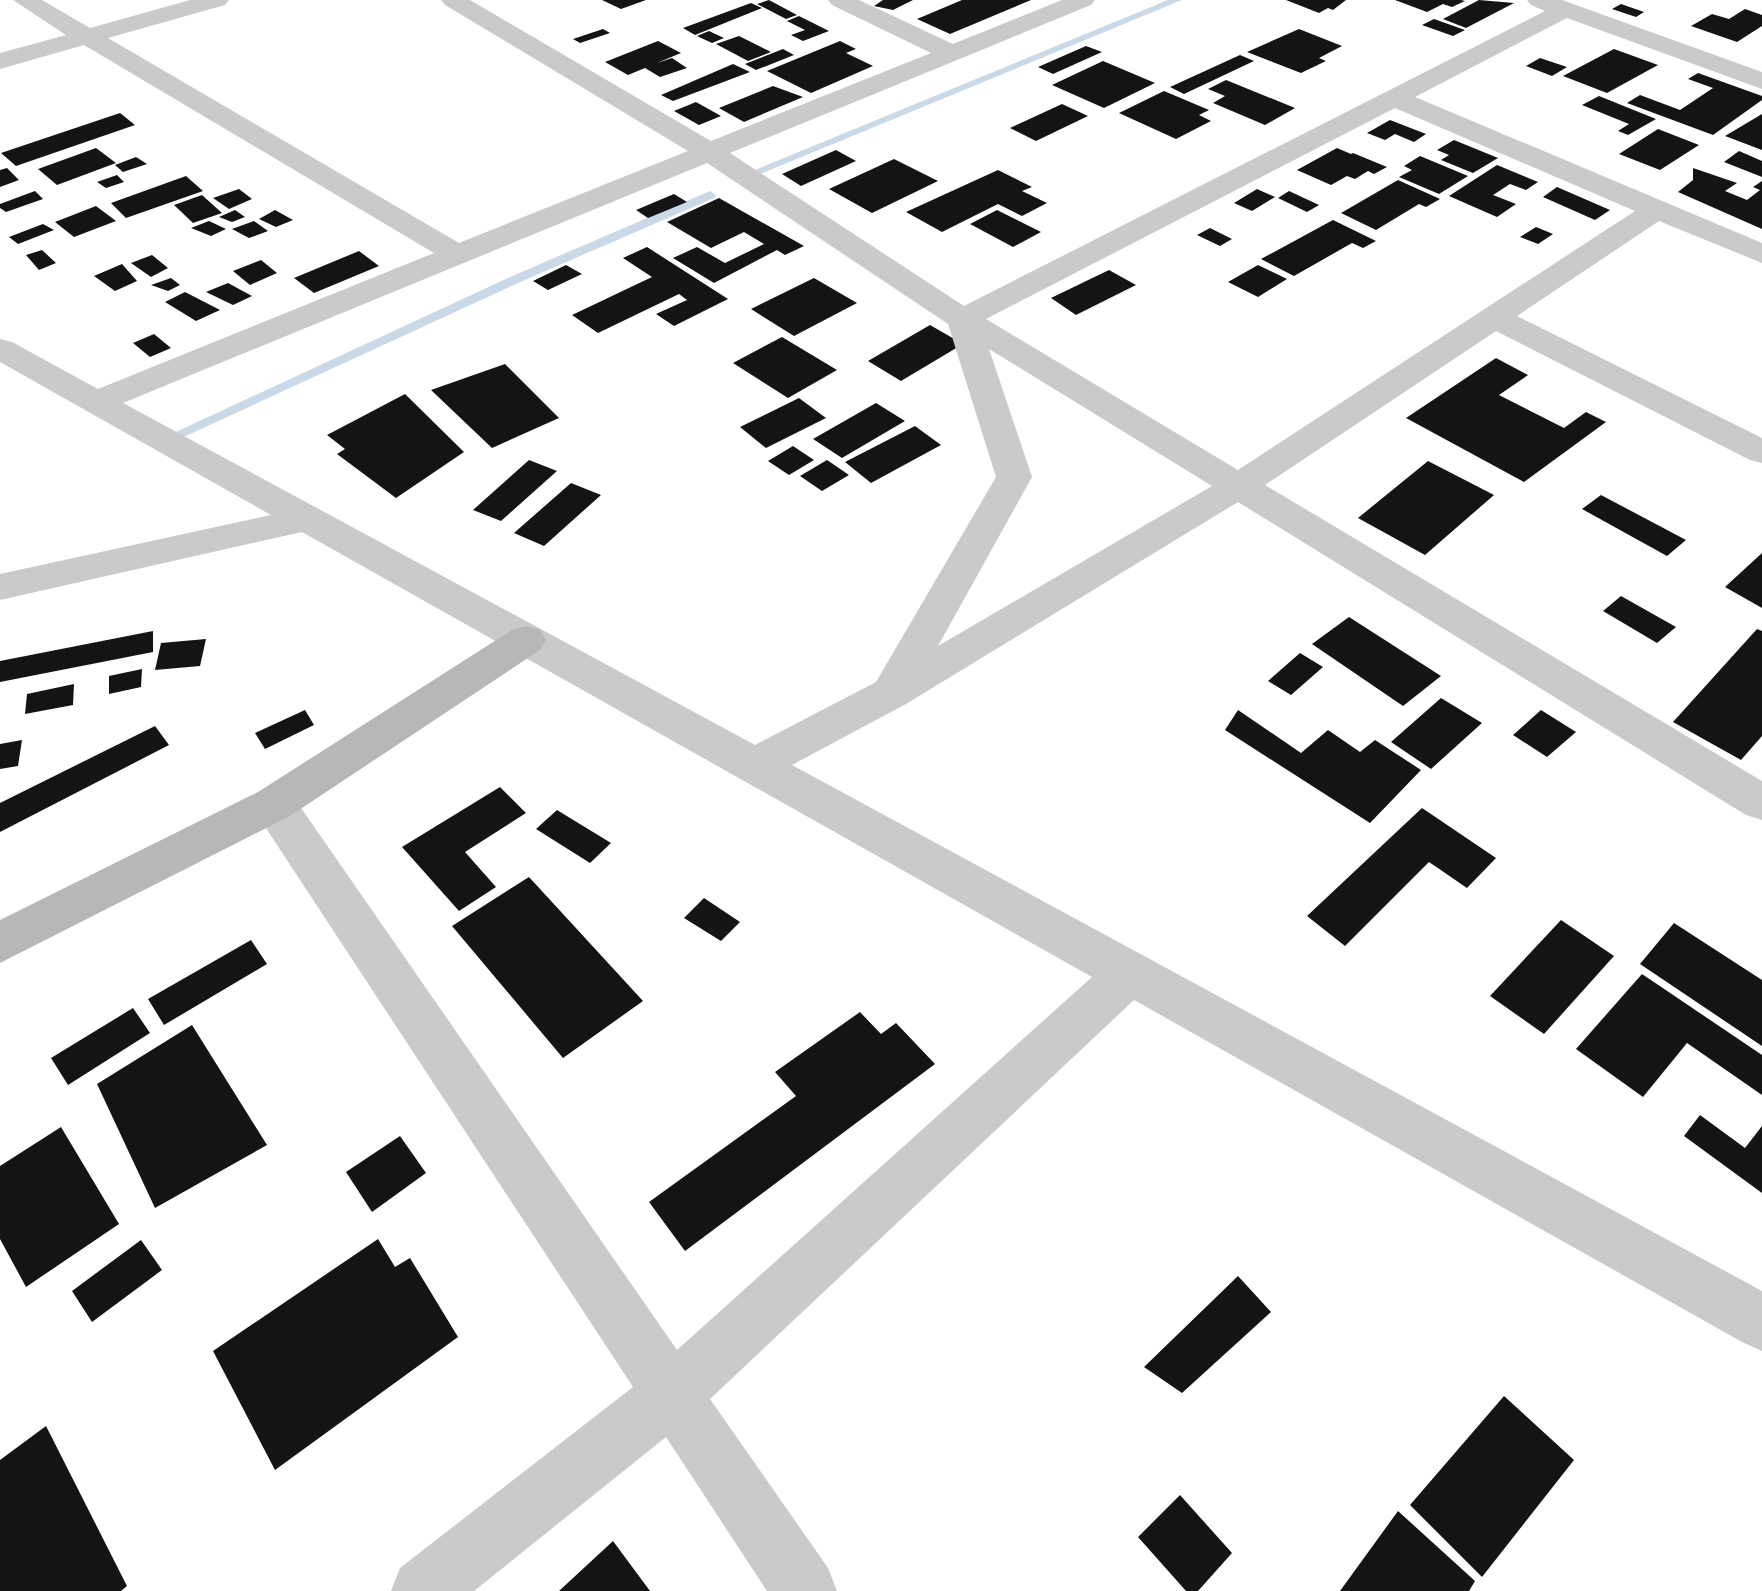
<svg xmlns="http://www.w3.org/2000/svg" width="1762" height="1591" font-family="'PT Sans',sans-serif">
<rect width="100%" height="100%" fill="#fff"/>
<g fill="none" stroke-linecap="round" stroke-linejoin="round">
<!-- stream -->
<path fill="#cad9e7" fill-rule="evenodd" d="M1168,0H1182L748,179L738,177Z
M710,191L716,195L714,198L518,283L164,446H154L152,443L510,277Z"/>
</g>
<!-- building -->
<path fill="#141414" d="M602,0H646L621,9Z
M769,0L797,15L786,19L757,4Z
M883,0H913L893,10L874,6Z
M962,0H1031L950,34L917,19Z
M1286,0H1346L1333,10L1328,8L1319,13Z
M1395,0H1461L1465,1L1452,7L1443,4L1427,12Z
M1479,0L1514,3L1466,28L1443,19Z
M751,3L762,8L695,35L683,28Z
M1621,4L1644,12L1636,17L1612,9Z
M1745,9L1762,15V26L1737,42L1691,26L1712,14L1729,19Z
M799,16L829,31L803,41L791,35L805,30L787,21Z
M1434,19L1465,30L1453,36L1422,25Z
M603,29L610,33L580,43L573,39Z
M1299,29L1342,46L1319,58L1326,61L1301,73L1247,52Z
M709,31L724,38L712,43L697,36Z
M739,36L771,52L748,61L716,44Z
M658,41L681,53L657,63L672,58L687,68L660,77L645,68L628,75L605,62Z
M840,41L856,49L846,53L873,66L811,93L767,71Z
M1086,46L1102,52L1053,74L1038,67Z
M783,49L794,55L756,70L745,64Z
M1614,49L1658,65L1607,93L1563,76Z
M1240,55L1254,61L1184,94L1170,87Z
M1540,58L1567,67L1552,76L1526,66Z
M1103,61L1155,83L1104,108L1052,85Z
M733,64L750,72L673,101L661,95Z
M1698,73L1762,96V100L1713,135L1627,103L1640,95L1680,110L1713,88L1688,79Z
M1226,80L1295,108L1265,125L1213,103L1225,96L1208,89Z
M773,86L803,97L744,122L719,108Z
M1164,91L1209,110L1199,115L1211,121L1176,139L1119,113Z
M1599,96L1656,119L1628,135L1618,131L1629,124L1582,105Z
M696,102L721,116L699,125L674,111Z
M1062,104L1088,116L1036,141L1010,128Z
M120,113L135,125L16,166L1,153Z
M1762,114V150L1725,136Z
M1390,120L1426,134L1414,142L1395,134L1385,140L1367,133Z
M1658,129L1699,145L1660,170L1619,154Z
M1454,140L1498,158L1473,173L1441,160L1449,155L1437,150Z
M96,148L116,163L57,185L38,169Z
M1337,148L1351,154L1353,153L1387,167L1374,174L1368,171L1355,179L1347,176L1331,185L1297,170Z
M836,150L856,161L801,186L782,174Z
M1739,151L1762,161V177L1724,162Z
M1420,156L1468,176L1439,194L1399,177L1412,170L1404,166Z
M136,157L147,164L123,172L115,165Z
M894,159L938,181L872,213L829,189Z
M1497,165L1538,182L1526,190L1510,184L1493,195L1516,204L1497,217L1449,196Z
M7,168L19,180L0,187V170Z
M1693,168L1737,183L1725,191L1747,200L1760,190L1753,187L1762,181V229L1678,192L1693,180Z
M998,170L1032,187L1022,191L1047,203L1022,216L998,204L942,232L906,212Z
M117,175L124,182L106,188L97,182Z
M186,176L203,191L126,218L111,203Z
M1398,180L1440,199L1426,207L1419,204L1376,230L1341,213Z
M1557,187L1610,210L1595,220L1543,197Z
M239,189L252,199L229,209L213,198Z
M1257,189L1275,197L1252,211L1234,203Z
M35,191L43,199L6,212L0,208V204Z
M1289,191L1319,205L1307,212L1278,198Z
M674,194L687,202L648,218L636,210Z
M202,195L222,213L193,223L174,205Z
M719,198L804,246L785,255L777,250L714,283L673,258L697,247L725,263L764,244L744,232L711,248L667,222Z
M96,206L116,221L74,237L55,222Z
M235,210L245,217L232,222L219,217Z
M275,210L293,220L276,227L259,219Z
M997,210L1041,232L1013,247L970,224Z
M1333,220L1376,241L1363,248L1352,243L1294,276L1261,259Z
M209,221L226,229L211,236L191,228Z
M254,221L268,231L249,238L232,229Z
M43,224L54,230L18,244L9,237Z
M1536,227L1553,234L1538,244L1520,237Z
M1210,228L1232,239L1220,246L1197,235Z
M647,247L728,299L674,326L656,314L687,300L679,294L598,333L572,315L652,277L623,258Z
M42,250L56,263L39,270L26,255Z
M359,251L379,266L314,293L294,278Z
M152,255L168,268L151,277L131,263Z
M261,260L277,273L250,285L233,271Z
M122,264L137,281L115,291L94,276Z
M566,265L582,274L548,290L533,281Z
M1258,265L1287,279L1258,297L1228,282Z
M1109,270L1136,285L1076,315L1051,298Z
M171,278L180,285L168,291L151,285Z
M814,278L857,303L794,336L751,309Z
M228,283L252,296L233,305L206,292Z
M185,292L220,310L196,321L165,302Z
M930,325L963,344L901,381L868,361Z
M154,334L171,348L150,357L133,343Z
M782,337L837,370L788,398L733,363Z
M1496,358L1528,375L1499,395L1564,428L1586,412L1606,422L1524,482L1406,418Z
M505,364L559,418L492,448L431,390Z
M405,394L464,452L396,498L337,454L345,449L327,435Z
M799,398L826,418L766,448L740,427Z
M876,403L905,421L842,458L813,439Z
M915,426L941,445L871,483L845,462Z
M793,446L814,460L789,475L768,461Z
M529,460L557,471L501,521L473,510Z
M827,460L849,475L822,491L800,476Z
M1428,461L1494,495L1425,555L1358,518Z
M571,483L601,495L544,546L514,533Z
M1601,495L1686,540L1667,556L1582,509Z
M1762,553V608L1725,587Z
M1621,596L1676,627L1657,643L1603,611Z
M1349,617L1441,676L1403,706L1312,644Z
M1757,629L1762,631V736L1741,760L1673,722Z
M153,631V652L0,682V661Z
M206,639L200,666L155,670L161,643Z
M1300,653L1323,667L1291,695L1268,681Z
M142,669L141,687L109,694V676Z
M74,684L73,705L25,714L27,694Z
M1441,698L1482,723L1431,769L1391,742Z
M305,710L314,725L265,749L255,733Z
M1238,710L1301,753L1328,730L1360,752L1375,740L1421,770L1370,823L1225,730Z
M1541,710L1576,732L1547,757L1513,735Z
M155,726L169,745L0,832V803Z
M22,740L18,766L0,769V744Z
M500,787L526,813L465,852L496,887L459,911L402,847Z
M1422,808L1496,858L1467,888L1429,862L1345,946L1307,916Z
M557,810L611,843L590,863L536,829Z
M529,877L643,1001L563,1058L452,926Z
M704,898L740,922L721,941L684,918Z
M1561,920L1614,956L1544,1034L1490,996Z
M1674,923L1762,980V1046L1640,964Z
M251,940L267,964L164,1025L148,999Z
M1642,974L1762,1055V1095L1687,1043L1643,1097L1576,1049Z
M133,1008L150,1033L68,1085L51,1058Z
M860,1012L881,1034L896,1023L935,1064L685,1251L649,1202L796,1096L775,1072Z
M192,1025L267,1145L155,1208L97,1084Z
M1700,1115L1745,1148L1762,1126V1193L1684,1136Z
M61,1127L119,1224L26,1287L0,1239V1166Z
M400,1136L426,1173L372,1212L346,1172Z
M378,1239L395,1267L410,1258L458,1337L275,1470L213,1351Z
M141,1240L162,1270L92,1322L72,1291Z
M1238,1276L1271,1312L1182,1393L1144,1367Z
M1504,1396L1574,1460L1482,1577L1410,1505Z
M46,1426L127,1586L121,1591H0V1460Z
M1180,1495L1232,1553L1198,1591H1186L1138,1537Z
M1398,1511L1475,1581L1469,1591H1340Z
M613,1541L650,1591H559Z"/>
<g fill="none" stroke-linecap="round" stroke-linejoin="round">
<!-- street -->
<path fill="#cacaca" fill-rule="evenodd" d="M13,0H42L90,28L190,0H229L225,5L108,38L459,243L688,151L445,5L441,0H470L711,141L931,53L832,5L828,0H859L953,44L1062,0H1095L1091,5L730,153L964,306L1545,11L1531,5L1527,0H1562L1762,72V89L1567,18L1415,97L1762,243V263L1659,221L1517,316L1762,438V463L1750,460L1496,331L1265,485L1762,781V820L1746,815L1238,502L906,704L792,765L1762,1291V1351L1742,1342L1134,1000L710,1399L828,1568L837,1591H767L666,1437L474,1591H391L400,1568L633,1387L258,816L252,804L258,792L274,787L290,792L677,1350L1092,977L302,532L0,600V574L271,515L0,362V339L12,342L98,389L434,253L84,45L0,69V53L66,35ZM1395,108L1635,211L1238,470L986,319ZM707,163L948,324L996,477L876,682L755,745L123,403ZM989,349L1212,486L938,646L1032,477Z"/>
<!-- secondary -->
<path fill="#b7b7b7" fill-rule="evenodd" d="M526,626L540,630L546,640L540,650L290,816L0,963V920L258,792L512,630Z"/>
</g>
</svg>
